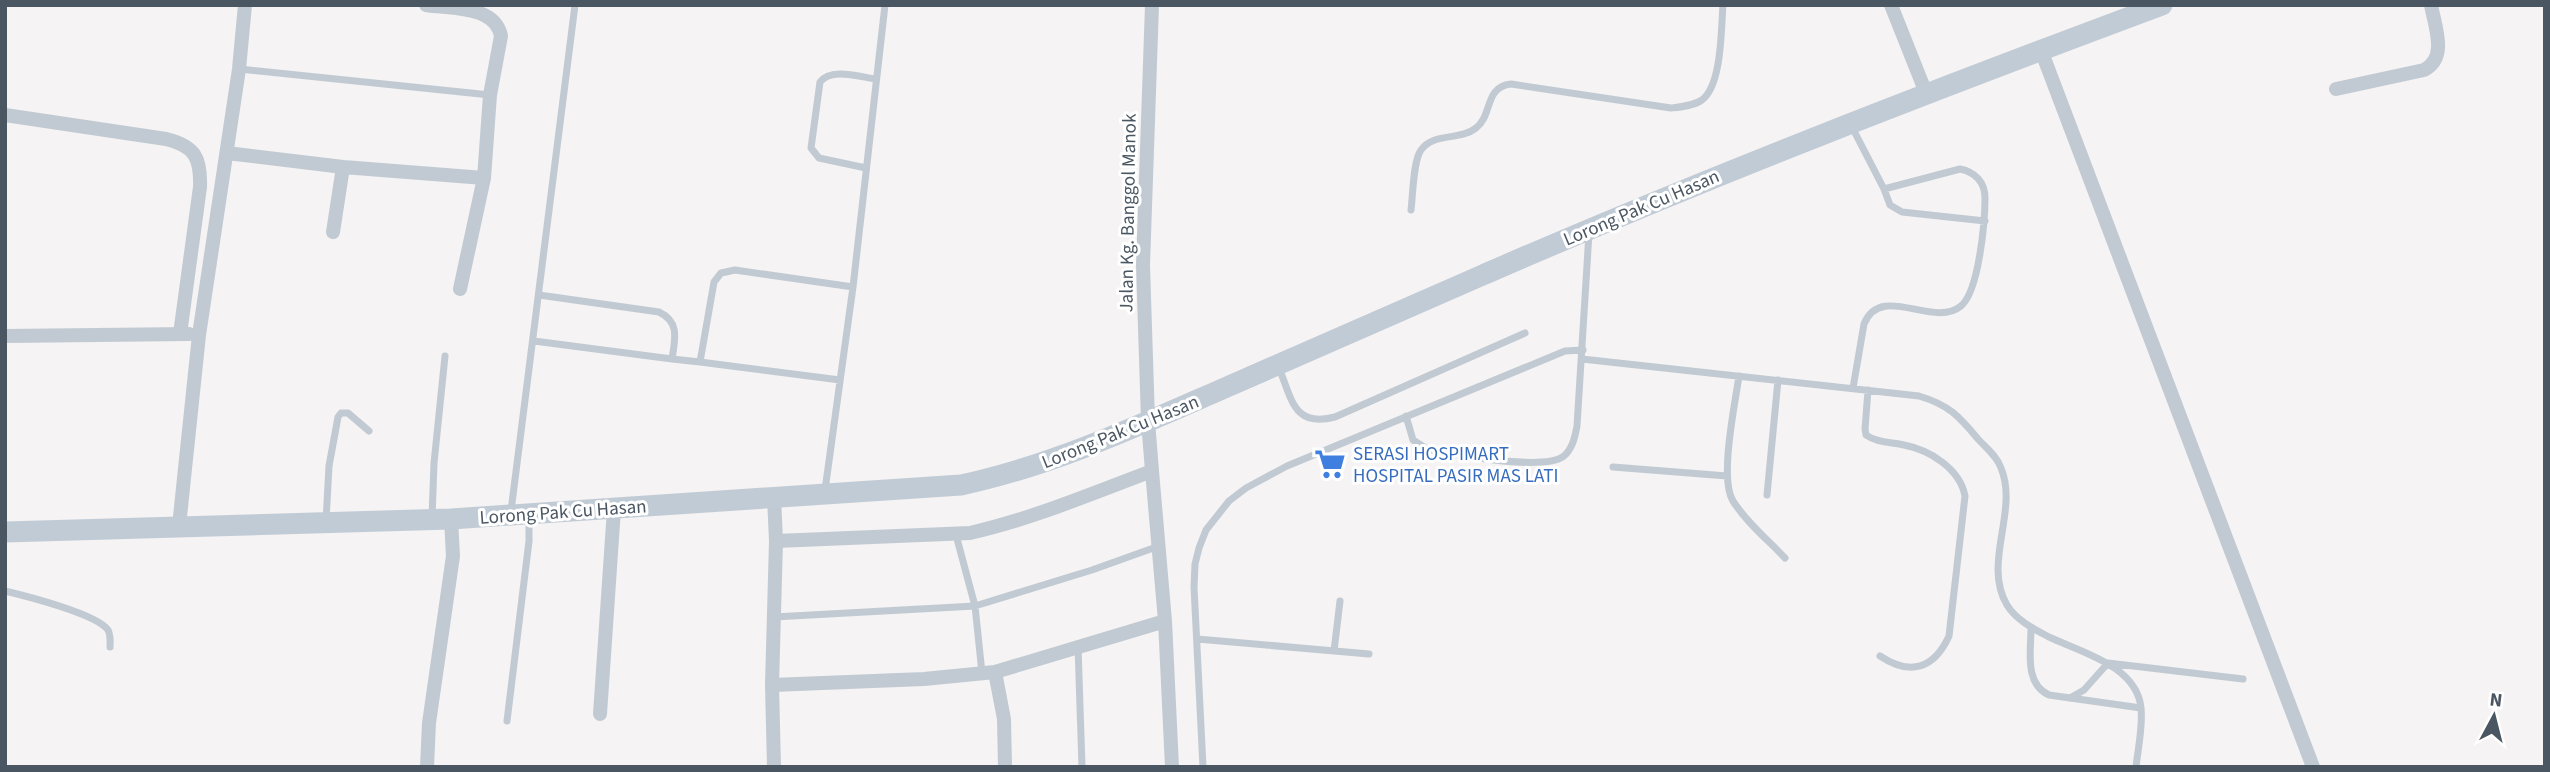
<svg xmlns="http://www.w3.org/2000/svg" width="2550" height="772" font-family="'Source Sans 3',sans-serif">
<rect width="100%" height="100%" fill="#f5f3f3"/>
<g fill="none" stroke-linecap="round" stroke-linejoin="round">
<!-- lane -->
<path stroke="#c1cad2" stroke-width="7" d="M239,69L490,95
M1852,127L1884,189L1960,169C1975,172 1985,182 1985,198C1985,221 1979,291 1961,306C1933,329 1881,282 1864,324L1853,388
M866,168L819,158L811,148L820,82C831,67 860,77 876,79
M1884,189L1890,205L1902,212L1985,221
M1411,210C1413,195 1413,161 1421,150C1434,132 1460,141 1476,128C1493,115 1484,87 1511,84L1671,108C1681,107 1693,106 1702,100C1722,85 1721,29 1723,5
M539,295L659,312C680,322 675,339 672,359L700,362
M534,341L672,359
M1582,359L1919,396C1949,405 1959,416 1978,439C1986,448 1997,456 2001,468C2019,511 1982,563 2007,605C2016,620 2034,629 2049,637C2081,652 2137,666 2141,708C2143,727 2138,748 2136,767
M1278,366C1292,397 1292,428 1335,417L1525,333
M1739,376C1735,404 1719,479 1733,501C1746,522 1768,540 1785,558
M840,380L700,362L714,282L721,273L735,270L853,287
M1868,390L1865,429L1866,435C1877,443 1892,442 1904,445C1930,450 1960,469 1965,496L1949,636C1934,669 1910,676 1880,656
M1406,416L1413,440L1427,449C1454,454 1543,472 1564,456C1573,448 1575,436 1577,426L1589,233
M1613,467L1727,476
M825,490L853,287L885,5
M1767,495L1778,380
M511,511L575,5
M432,518L434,463L445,356
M326,521L329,466L338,417L341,413H348L369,431
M956,535L975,606L982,673
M5,591C26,596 97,614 108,630C111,636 110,641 110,647
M774,617L975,606L1092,570L1159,546
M2031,628C2031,651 2024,684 2049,695L2141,708
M1197,639L1369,654
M1078,646L1082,767
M1334,651L1340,601
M2070,698L2084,690L2108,663L2243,679
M507,721L529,541V517
M1203,767L1194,587L1195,564L1199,548L1206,530L1229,501L1246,488L1287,466L1565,351L1583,350"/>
<!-- street -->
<path stroke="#c1cad2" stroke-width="14" d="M1891,5L1926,93
M2041,50L2313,767
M2336,89L2424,70C2448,58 2435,27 2431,5
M5,115L166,139C195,146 201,158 200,187L180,334
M227,153L343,167L484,178L490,95L501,36C495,5 451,9 426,5
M333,232L343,167
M460,289L484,178
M5,336L189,334
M774,497L776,541L772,685L924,679L995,672L1165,621L1152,471
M179,526L199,335L239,69L245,5
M776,541L970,533C1032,519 1093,493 1152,471L1148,421L1143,265L1152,5
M1165,621L1172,767
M995,672L1004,719L1005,767
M772,685L774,767
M600,714L614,509
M427,767L429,723L453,556L451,519"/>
<!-- secondary -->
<path stroke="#c1cbd6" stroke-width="21" d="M5,532L451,519L961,485C1049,466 1129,430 1211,394C1303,354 1394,314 1485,274C1708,177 1934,90 2162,5"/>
</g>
<!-- icons -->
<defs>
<symbol id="supermarket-bare" viewBox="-9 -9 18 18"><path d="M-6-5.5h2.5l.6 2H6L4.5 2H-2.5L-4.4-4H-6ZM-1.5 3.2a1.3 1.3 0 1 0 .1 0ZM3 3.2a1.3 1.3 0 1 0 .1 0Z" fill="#3f7fe0" stroke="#fff" stroke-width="2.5" paint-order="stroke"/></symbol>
</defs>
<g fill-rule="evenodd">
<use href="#supermarket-bare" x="1308" y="442" width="44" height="44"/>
</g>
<g text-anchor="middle" stroke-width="6" stroke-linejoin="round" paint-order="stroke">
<!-- street labels -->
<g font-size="19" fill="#4a5661" stroke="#fff">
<text transform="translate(1641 207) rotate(-23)" y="7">Lorong Pak Cu Hasan</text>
<text transform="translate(1127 213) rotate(-89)" y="7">Jalan Kg. Banggol Manok</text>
<text transform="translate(1120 431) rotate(-22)" y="7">Lorong Pak Cu Hasan</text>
<text transform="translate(563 511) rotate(-4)" y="7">Lorong Pak Cu Hasan</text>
</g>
<!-- shop labels -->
<g font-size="19" fill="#366cbe" stroke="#fff" text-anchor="start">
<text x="1353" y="460">SERASI HOSPIMART<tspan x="1353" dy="22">HOSPITAL PASIR MAS LATI</tspan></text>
</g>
</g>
<!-- border -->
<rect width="2550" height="772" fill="none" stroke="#4a5661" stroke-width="14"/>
<!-- north arrow -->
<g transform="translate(2494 716) rotate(7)" stroke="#ffffff" stroke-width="5" paint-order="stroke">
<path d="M0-5L12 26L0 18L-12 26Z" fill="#4a5661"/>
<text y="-10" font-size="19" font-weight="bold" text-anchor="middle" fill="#4a5661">N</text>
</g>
</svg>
